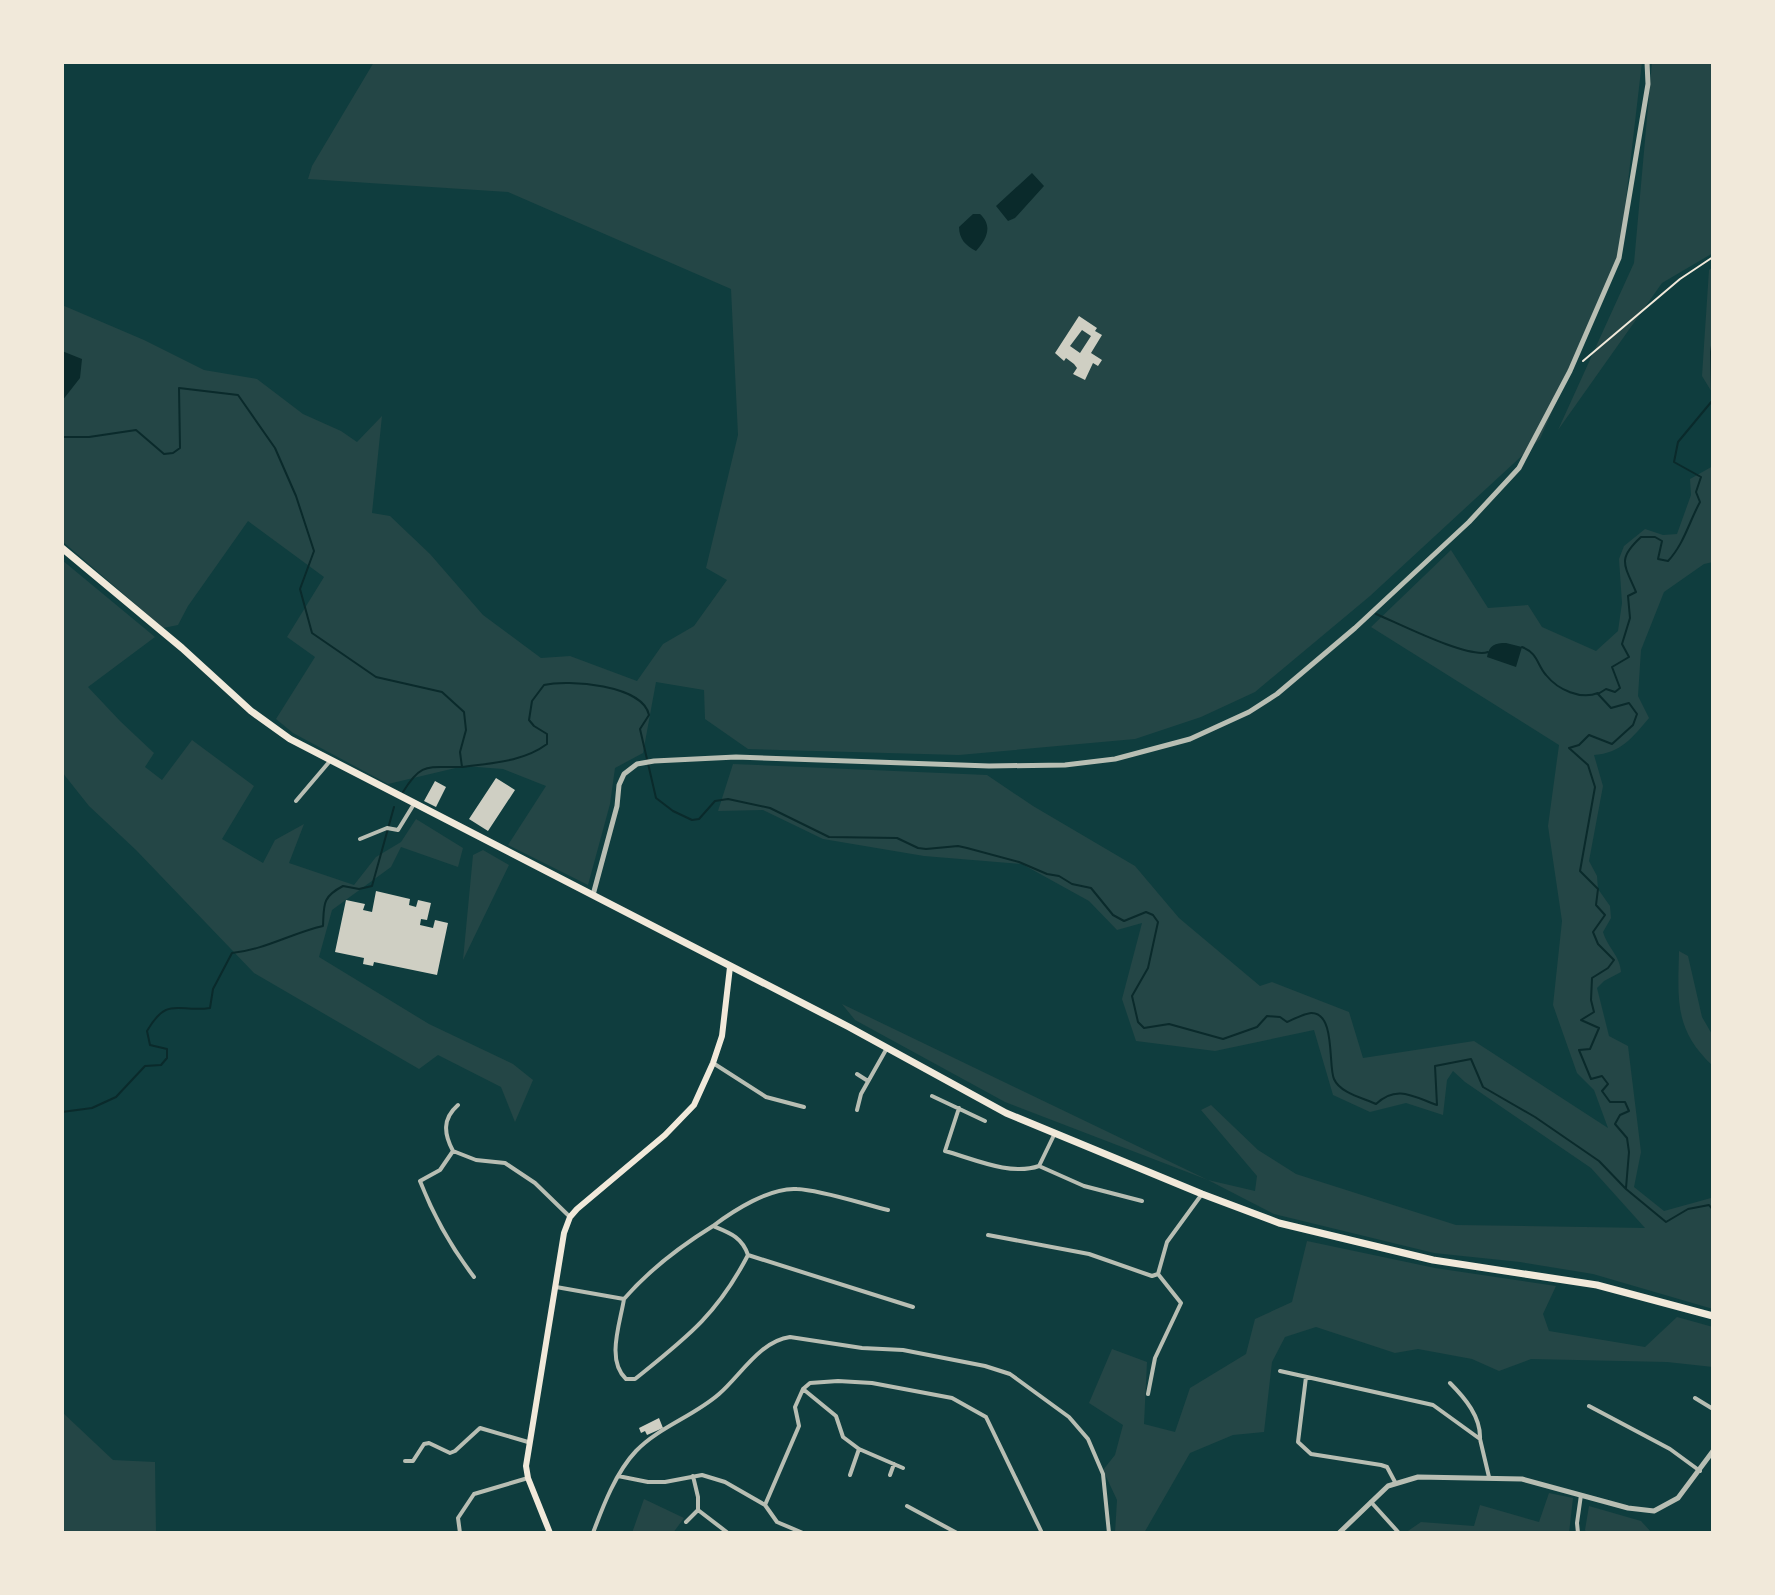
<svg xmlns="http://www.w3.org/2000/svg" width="1775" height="1595" font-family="'Alegreya Sans',sans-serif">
<rect width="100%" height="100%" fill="#0f3d3e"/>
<!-- green -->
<path fill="#244646" d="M374,62H1642L1619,259L1540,439L1370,596L1255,692L1201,717L1135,739L959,755L748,749L705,719L704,690L656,682L643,753L615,768L610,804L588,885L508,845L546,786L503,769L464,766L388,784L293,733L276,719L315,657L287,637L324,577L248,521L188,606L178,625L163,628L62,541V305L144,340L204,370L257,379L303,414L341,431L357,442L382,416L372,513L390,516L430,554L483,615L541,658L570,656L637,681L663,644L694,626L727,580L706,568L738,435L731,289L508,192L308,179L312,166Z
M1652,62H1713V253L1662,283L1558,430L1634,263Z
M1713,267V394L1702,376L1709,270Z
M1713,466V562L1704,564L1664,592L1641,650L1638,696L1649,718C1632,738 1621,753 1594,755L1603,786L1589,861L1597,876L1598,889L1610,906L1611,918L1603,932C1608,948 1620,956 1621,972L1604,981L1597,988L1609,1036L1628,1046L1641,1152L1634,1187L1664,1211L1711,1198L1713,1199V1309L1593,1274L1520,1262L1434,1253L1274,1214L1208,1180L1005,1102L855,1020L842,1004L1208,1180L1255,1191L1257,1176L1201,1110L1211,1105L1258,1150L1296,1174L1456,1225L1645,1228L1591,1168L1465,1082L1453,1071L1447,1080L1443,1115L1406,1103L1370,1112L1333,1095L1314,1030L1215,1051L1136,1041L1122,999L1142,923L1117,930L1089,901L1022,864L924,856L823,839L763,810L718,811L733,764L987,775L1033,806L1135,866L1179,918L1260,986L1272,982L1349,1012L1363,1058L1474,1041L1608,1128L1594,1090L1577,1073L1553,1005L1562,921L1548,826L1559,745L1371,627L1451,550L1488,608L1528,605L1542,627L1596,651L1618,631L1622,603L1619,559L1624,546L1645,529L1663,535L1677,534L1691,495L1690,479Z
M62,560L155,637L88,687L120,721L154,753L145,767L162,780L192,740L254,786L222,839L263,863L275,840L304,824L289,863L354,885L376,857L401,842L416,819L463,848L458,867L401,847L391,867L332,910L319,957L429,1024L513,1064L533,1080L515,1122L501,1087L438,1055L419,1069L254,973L136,850L89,806L62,772Z
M483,850L509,865L463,960L473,855Z
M1679,951L1688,956L1702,1017L1713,1036V1066C1674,1030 1678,1000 1679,951Z
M1307,1241L1435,1268L1556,1286L1543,1314L1549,1331L1645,1347L1677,1317L1713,1327V1367L1667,1362L1531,1359L1499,1371L1472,1359L1418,1349L1395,1353L1316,1327L1285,1337L1272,1362L1264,1432L1233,1435L1190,1453L1144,1533H1115L1117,1500L1103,1470L1115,1455L1123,1425L1089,1403L1112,1349L1147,1362L1144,1424L1175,1432L1190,1388L1246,1354L1255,1319L1292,1302Z
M62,1412L113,1460L155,1462L156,1533H62Z
M1549,1493L1573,1498L1569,1533H1405L1421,1522L1474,1526L1480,1505L1539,1522Z
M644,1499L684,1518L673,1533H632Z
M1589,1506L1641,1521L1652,1533H1587L1585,1530Z"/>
<!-- water -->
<path fill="#0a2a2b" d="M1032,173L1044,186L1015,218L1008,221L996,206Z
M973,214H980C993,226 987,239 976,251C966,246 959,239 959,227Z
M62,351L82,359L80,378L62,401Z
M1506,643L1522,647L1516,667L1487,657C1489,645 1495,643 1506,643Z"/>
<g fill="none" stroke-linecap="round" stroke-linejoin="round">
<!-- stream -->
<path stroke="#0a2a2b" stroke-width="2" d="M1713,282V292
M62,437H89L136,430L164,454L173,453L180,448L179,388L238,395L275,448L296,496L314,551L300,589L312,633L376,677L442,692L464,712L466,730L460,752L462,767C491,763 523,762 547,744V734L534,726L529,720L532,701L544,685C568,679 643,685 649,715L640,729L656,798L673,811L692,820L699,819L715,801L728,799L770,808L829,837L897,838L918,848L926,849L958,846L967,848L1019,862L1047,874L1059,876L1072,884L1091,888L1113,915L1124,921L1146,912L1153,915L1158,922L1148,968L1132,996L1138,1022L1144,1028L1169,1024L1223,1039L1257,1027L1267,1016L1280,1017L1287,1022C1294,1019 1303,1014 1311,1013C1336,1012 1328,1067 1334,1079C1340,1093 1363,1098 1376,1104C1397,1084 1414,1097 1437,1105L1435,1066L1471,1059L1483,1087L1535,1117L1599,1161L1626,1189L1666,1222L1688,1209L1709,1205L1713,1210
M1376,614C1398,623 1468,659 1488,652
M1522,647C1538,653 1537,665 1546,675C1558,690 1581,700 1598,693
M403,792C422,761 428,768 462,767
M62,1112L92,1108L116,1097L145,1066L161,1065L167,1058V1049L150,1045L147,1031C168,995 178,1013 210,1008L213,989L232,953C264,950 292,933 323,926C324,904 322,897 343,886L359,889L372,886L394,807
M1626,1188L1629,1152L1627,1138L1615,1124L1620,1115L1629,1111L1625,1102H1610L1602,1091L1608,1084L1602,1076L1591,1079L1579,1050L1590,1049L1599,1028L1581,1020L1594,1012L1591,1000L1592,978L1608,968L1614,960L1598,944L1593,932L1605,915L1596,905L1598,889L1580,871L1595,787L1588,765L1569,748L1579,745L1589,735L1612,744L1633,725L1637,714L1629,703L1611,708L1598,694L1606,689L1615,692L1620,688L1612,667L1629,657L1622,644L1630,618L1628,596L1636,592C1624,564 1617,559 1641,537H1655L1662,541L1658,559L1668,561C1684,544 1689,522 1700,502L1696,492L1701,477L1674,462L1678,442L1712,401L1711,352L1713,339"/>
</g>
<!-- building -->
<path fill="#cfcfc3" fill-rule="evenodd" d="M1079,316L1097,328L1095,331L1102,335L1091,353L1102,360L1098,366L1093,363L1085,380L1073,374L1077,368L1074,364L1066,358L1064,361L1055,353ZM1082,330L1091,336L1080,353L1070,346Z
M496,778L515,790L488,831L469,819Z
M435,781L446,787L436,807L424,801Z
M376,891L410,899L409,905L416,907L418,900L431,903L427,920L421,919L420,925L433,928L435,920L448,923L437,975L374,962L373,966L363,964L364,958L335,952L346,900L365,904L363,910L372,912Z
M659,1418L663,1428L647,1435L645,1431L641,1433L639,1428Z"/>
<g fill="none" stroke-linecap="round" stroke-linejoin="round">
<!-- path -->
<path stroke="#f1e9da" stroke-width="2" d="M1583,361L1680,279L1713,257"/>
<!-- minor -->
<path stroke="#b8beb3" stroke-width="4" d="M296,801L330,761
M360,839L387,828L398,830L414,804
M713,1063L766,1097L804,1107
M857,1074L868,1081
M932,1096L985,1121
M458,1105C442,1119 444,1134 453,1151L476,1160L505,1163L535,1183L570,1217
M959,1108L945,1151C974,1159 1010,1176 1039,1166L1055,1133
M857,1110L861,1094L887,1048
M453,1151L440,1170L420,1181C434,1217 451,1247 474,1277
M1039,1166L1084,1186L1142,1201
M713,1226C733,1211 770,1187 797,1189C821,1190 863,1204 888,1210
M988,1235L1089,1254L1152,1276L1158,1274L1167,1242L1202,1194
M748,1255L913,1307
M556,1287L624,1299C620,1324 606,1360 626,1379H635C686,1338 717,1315 748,1255C742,1237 730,1233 713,1226C679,1247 650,1269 624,1299
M1280,1371L1433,1405L1480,1439L1489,1477
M1306,1377L1298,1442L1311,1454L1381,1465L1387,1467L1395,1482
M1450,1383C1465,1398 1481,1417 1480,1439
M803,1389L836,1416L843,1437L859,1449L903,1468
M1148,1394L1155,1358L1181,1303L1158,1274
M1695,1398L1713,1409
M1589,1406L1670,1449L1700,1471
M405,1461H413L424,1444L429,1443L450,1453L455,1451L480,1428L528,1442
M850,1475L859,1449
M890,1475L894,1464
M618,1476L648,1482H665L702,1475L725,1482L765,1505L777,1522L803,1533
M693,1476L698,1497V1510L728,1533
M1371,1502L1399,1533
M765,1505L799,1426L795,1407L803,1389L810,1383L838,1381L872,1383L952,1398L986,1417L1042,1533
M907,1506L957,1533
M686,1522L698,1510
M460,1533L458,1518L474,1494L528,1478
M593,1533C603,1506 616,1472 636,1451C659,1427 694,1416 719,1394C740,1376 760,1341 790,1337L862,1348L903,1350L985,1366L1010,1374L1069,1417L1088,1439L1103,1474L1109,1533
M1578,1533L1577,1523L1581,1495"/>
<!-- tertiary -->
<path stroke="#b8beb3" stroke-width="5" d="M593,895L617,806L619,785L624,774L637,764L654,761L736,757L989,766L1065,765L1115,759L1190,739L1249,712L1277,694L1355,628L1469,522L1519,468L1570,371L1619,258L1648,84L1647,62
M1339,1533L1388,1486L1418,1477L1522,1479L1628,1508L1654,1511L1678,1498L1713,1451"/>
<!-- secondary -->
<path stroke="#f1e9da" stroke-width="6" d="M550,1533L528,1478L526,1466L564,1233L570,1217L577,1209L665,1135L694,1105L713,1063L722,1036L730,967"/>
<!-- trunk -->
<path stroke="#f1e9da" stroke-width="7" d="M62,548L182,648L251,711L290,739L849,1027L1006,1113L1202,1194L1279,1223L1433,1260L1597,1285L1713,1316"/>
</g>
<!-- border -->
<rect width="1775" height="1595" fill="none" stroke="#f1e9da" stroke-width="128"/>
</svg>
